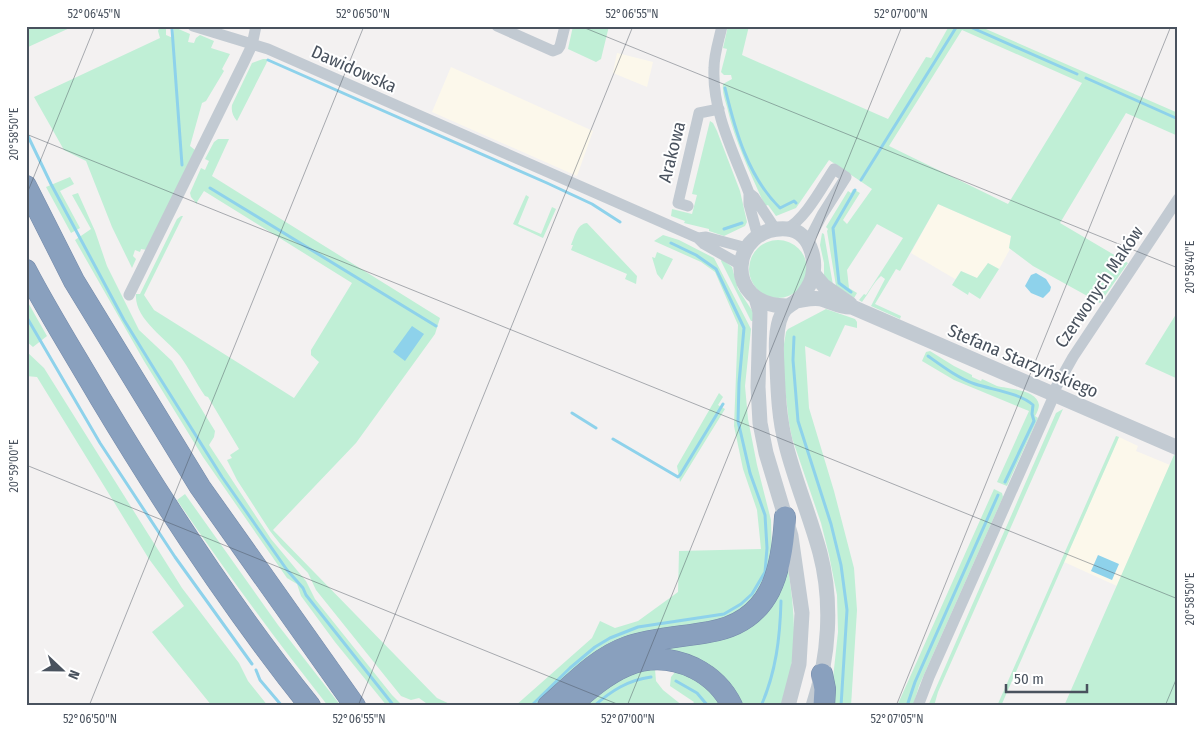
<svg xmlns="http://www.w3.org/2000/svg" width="1204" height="732" font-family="'Fira Sans Condensed',sans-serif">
<rect width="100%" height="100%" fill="#f3f1f1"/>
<!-- commercial -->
<path fill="#fcf8eb" d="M617,53L653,62L647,87L613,73Z
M451,67L593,131L577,176L432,112Z
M938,204L1011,236L1009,248L1010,249L999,269L988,263L977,278L961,271L955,279L911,253Z
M1119,437L1138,446L1136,451L1170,465L1117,586L1064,562Z"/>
<!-- green -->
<path fill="#c0efd6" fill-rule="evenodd" d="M26,26H74L26,48Z
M160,26H166V35L173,38L174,27L190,34L188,42L194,43L196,38L200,35L214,41L211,48L230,54L222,69L224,71L206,101L202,103L190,146L195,150L147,250L141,249L140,252L135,250L133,256L136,259L132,268L112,227L86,161L64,150L34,97L160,38L158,31Z
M573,26H609L601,59L596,62L568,49Z
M728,26H749L742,55L888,119L926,57L931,58L949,26H979L1178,113V136L1126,113L1060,223L1128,263L1100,303L1033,266L1009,248L1011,236L938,204L900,271L896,269L875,304L901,316L900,319L871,306L885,279L881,276C873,283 869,293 862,302L859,300L864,294L866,295L903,238L877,224L847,270L849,288L857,293L854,298L836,286L827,231L828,229L826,227L848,191L851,193L853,189L860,193L843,220L847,224L872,189L829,160L796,208L776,216L768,205L765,206C751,174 735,142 727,107C725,100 722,92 723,84L732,79L731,75H724L721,72L727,49L723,48ZM962,30L1082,83L1008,204L889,146Z
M263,59H268L266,64L237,121C233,116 231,112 232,105L252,63Z
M710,121L713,123L717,131L740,191L747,222L745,226L724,236L709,231V229L684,223L685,221L671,216L672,209L692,214L697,195L692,194Z
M218,139H229L212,176L440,318L435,334L356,443L273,530L437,698L454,706H430L419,698L411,700L401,696L316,590L308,573L281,545L270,531L237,480L227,460L232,458L230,455L239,449L208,397L205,396C196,383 189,368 180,356C166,338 134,319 136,294H140L177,219L181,216H183L144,295L154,310L294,398L319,362L311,355V350L352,283L204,191L197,202V204L191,197L190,193L201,168L205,170L209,161L205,159L214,142Z
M70,177L74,184L60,191L80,228L71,233L46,187Z
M78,193L95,231L107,266L139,330L172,361L215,431L214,437L209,445L271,539L306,581L315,599L392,695L403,706H387L335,642L301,596L297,584L287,578L203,457L144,361L75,240L91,229L72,195Z
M526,195L529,197L518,224L541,234L552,207L556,209L543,238L513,224Z
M587,223L637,276L636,284L625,279L627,274L571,250L573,245H571C575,236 577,224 587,223Z
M822,233L824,234L833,285L824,276V263L820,245Z
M663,235L679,240L714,258L751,329L745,386L748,419L757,465L771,520L772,558L759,591L745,607L732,615L587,660L535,706H515L592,638L600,621L615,628L638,621L678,592L679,551L761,549L757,510L743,469L734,426L738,325L715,272L701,262L654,241Z
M749 269a29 29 0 1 1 58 0a29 29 0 1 1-58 0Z
M657,252L673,259L662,280L657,274L652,257L655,258Z
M722,259L732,267L738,289L753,312L754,321H751L721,261Z
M988,263L999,269L980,299L969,292L968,295L952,285L961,271L977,278Z
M26,299L47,336L33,347L26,341Z
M826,309L855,319L857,322V328L845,325L830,357L805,346L809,408L834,491L854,568L857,610L851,706H830L838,632L837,595L829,555L821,523L792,438L789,423L784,380V344L786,332L788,329Z
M1178,311V379L1145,364Z
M26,351L44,368L182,588L239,663L248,681L268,706H212L152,632L184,606L149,559L37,377L26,376Z
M930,351L954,366L972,375V377L981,381L982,379C987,381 992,384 997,386C1008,389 1037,389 1039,405C1039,408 1037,413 1035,416L1038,418L1007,486L997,482L1029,411L954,380L922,361L926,352Z
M719,393L723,397L718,405L725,409L680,482L677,466Z
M1063,409L938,692L934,706H928L1056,413Z
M1116,436L1119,437L1117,442L1001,706H997Z
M1174,455L1178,456V706H1064Z
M994,489L1002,493L1003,497L919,686L913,706H897Z
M185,494L278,625L341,706H328C275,639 225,571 177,500Z
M788,568C793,601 797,634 791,668C789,681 785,693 782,706H741L664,651V648L721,637Z
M655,669L656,681L663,690L683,706H580L627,672Z
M676,671L695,677L724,706H691L694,702L670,686L671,677Z"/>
<!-- water -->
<path fill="#8ed2eb" d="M1036,273L1046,279L1051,287L1050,291L1043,298L1031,293L1025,286L1031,275Z
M412,326L424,334L405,361L393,352Z
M1098,555L1119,564L1112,580L1091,571Z"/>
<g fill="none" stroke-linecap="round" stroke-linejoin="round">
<!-- stream -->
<path stroke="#8ed2eb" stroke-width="3" d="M231,26H246
M968,26L1077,74
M172,29L182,165
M268,60L547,183L592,204L620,222
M1086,78L1178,119
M725,88C735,130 748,177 780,208L794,201L796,203
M26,132L51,184L124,320L156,372L222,477L287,570L303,588L306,595L394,706
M861,180L957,26
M210,188L436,326
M724,229L742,223
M851,292L839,283L833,228L855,190
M26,316L100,443L175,557L252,664
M794,337L793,360L798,421L831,524L841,565L847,610L841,706
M928,356C942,366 958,378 975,384C993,390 1020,393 1033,405L1032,414L1034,421L1005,482
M572,413L596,428
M613,439L678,477L680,475L723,404
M256,670L260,680L282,706
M676,681L697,693L708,706
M531,706L570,668L595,647L610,638L638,627L724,614L741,604L752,594L765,572L767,548L765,515L750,473L738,421L739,383L744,328L716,269L696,255L671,243
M594,706C611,691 628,680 651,677
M761,706C776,672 780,638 781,601
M907,706L915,682L998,495"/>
<defs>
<path id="motorway" d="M26,186L74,281L200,487L355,706
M26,270C49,314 75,355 100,398C163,503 233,610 310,706
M822,674L825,689L824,706
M548,706C572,685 596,658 627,647C653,638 682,637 709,632C772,622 782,570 785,517
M570,706C607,673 643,644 694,668C710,676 724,689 732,706"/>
</defs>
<!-- motorway casing -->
<use href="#motorway" stroke="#748aaa" stroke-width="22"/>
<!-- minor -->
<path stroke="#c2cad2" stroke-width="11" d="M193,26L268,49L698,238L704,244L741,265
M497,26L553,51L558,49L560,46L565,26
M722,26C719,40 714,54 714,68C712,112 734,153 749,193L754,197L776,230
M749,193V204L758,237
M688,206L678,203L699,113L719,109
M786,229C805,220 822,187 834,169L846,177L822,215L808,242
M698,238L706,237L747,248
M129,295L244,62L252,45L256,26
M918,706L929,677L1052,400L1055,389L1073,357L1178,199"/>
<!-- tertiary -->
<path stroke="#c2cad2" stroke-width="15" d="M813,273L824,286L850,304
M756,298L760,312L758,387L760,423L766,453L791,536L802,613L799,664L788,706
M796,301C804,300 813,297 821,299C832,302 841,308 852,307L1178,448
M788,306C721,307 730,225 787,229C813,231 820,269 808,287C805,292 801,298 796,301C790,306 785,306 782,314C775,328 776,350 777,366C778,392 779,419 786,445C795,481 810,516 820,553C833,602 829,658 813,706"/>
<!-- motorway -->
<use href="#motorway" stroke="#89a0be" stroke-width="21"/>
</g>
<!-- ticks -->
<path fill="none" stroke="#49525e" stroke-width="1" stroke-opacity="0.45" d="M580,26L1178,268M26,134L1178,599M26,196L95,26M26,465L622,706M89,706L364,26M358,706L633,26M627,706L902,26M896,706L1171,26M1165,706L1178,675"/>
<g text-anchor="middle" stroke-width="4" stroke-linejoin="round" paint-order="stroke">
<!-- street labels -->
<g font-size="18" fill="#49525e" stroke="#fff">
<text transform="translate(354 69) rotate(24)" y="6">Dawidowska</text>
<text transform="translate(672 152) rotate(-76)" y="6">Arakowa</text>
<text transform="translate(1099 287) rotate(-56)" y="6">Czerwonych Maków</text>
<text transform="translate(1023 361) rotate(23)" y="6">Stefana Starzyńskiego</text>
</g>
</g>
<!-- border -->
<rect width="1204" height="732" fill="none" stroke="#ffffff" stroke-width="55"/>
<!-- north arrow -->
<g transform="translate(62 670) rotate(112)" stroke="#ffffff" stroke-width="4" paint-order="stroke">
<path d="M0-4L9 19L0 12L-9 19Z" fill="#49525e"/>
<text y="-8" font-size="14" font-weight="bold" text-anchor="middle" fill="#49525e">N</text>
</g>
<!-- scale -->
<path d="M1006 684v8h81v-8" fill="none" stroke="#49525e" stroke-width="2.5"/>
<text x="1014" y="684" font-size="15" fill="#49525e" stroke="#ffffff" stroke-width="4" paint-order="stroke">50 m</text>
<rect x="28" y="28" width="1148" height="676" fill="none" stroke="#49525e" stroke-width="2"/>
<g font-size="12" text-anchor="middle" fill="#49525e">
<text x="94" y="18">52°06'45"N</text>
<text x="363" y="18">52°06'50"N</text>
<text x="632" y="18">52°06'55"N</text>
<text x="901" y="18">52°07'00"N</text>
<text transform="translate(14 134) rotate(-90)" y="4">20°58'50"E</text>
<text transform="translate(1190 267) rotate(-90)" y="4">20°58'40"E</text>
<text transform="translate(14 466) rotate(-90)" y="4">20°59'00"E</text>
<text transform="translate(1190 599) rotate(-90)" y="4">20°58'50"E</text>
<text x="90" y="723">52°06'50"N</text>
<text x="359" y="723">52°06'55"N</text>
<text x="628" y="723">52°07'00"N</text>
<text x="897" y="723">52°07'05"N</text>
</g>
</svg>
